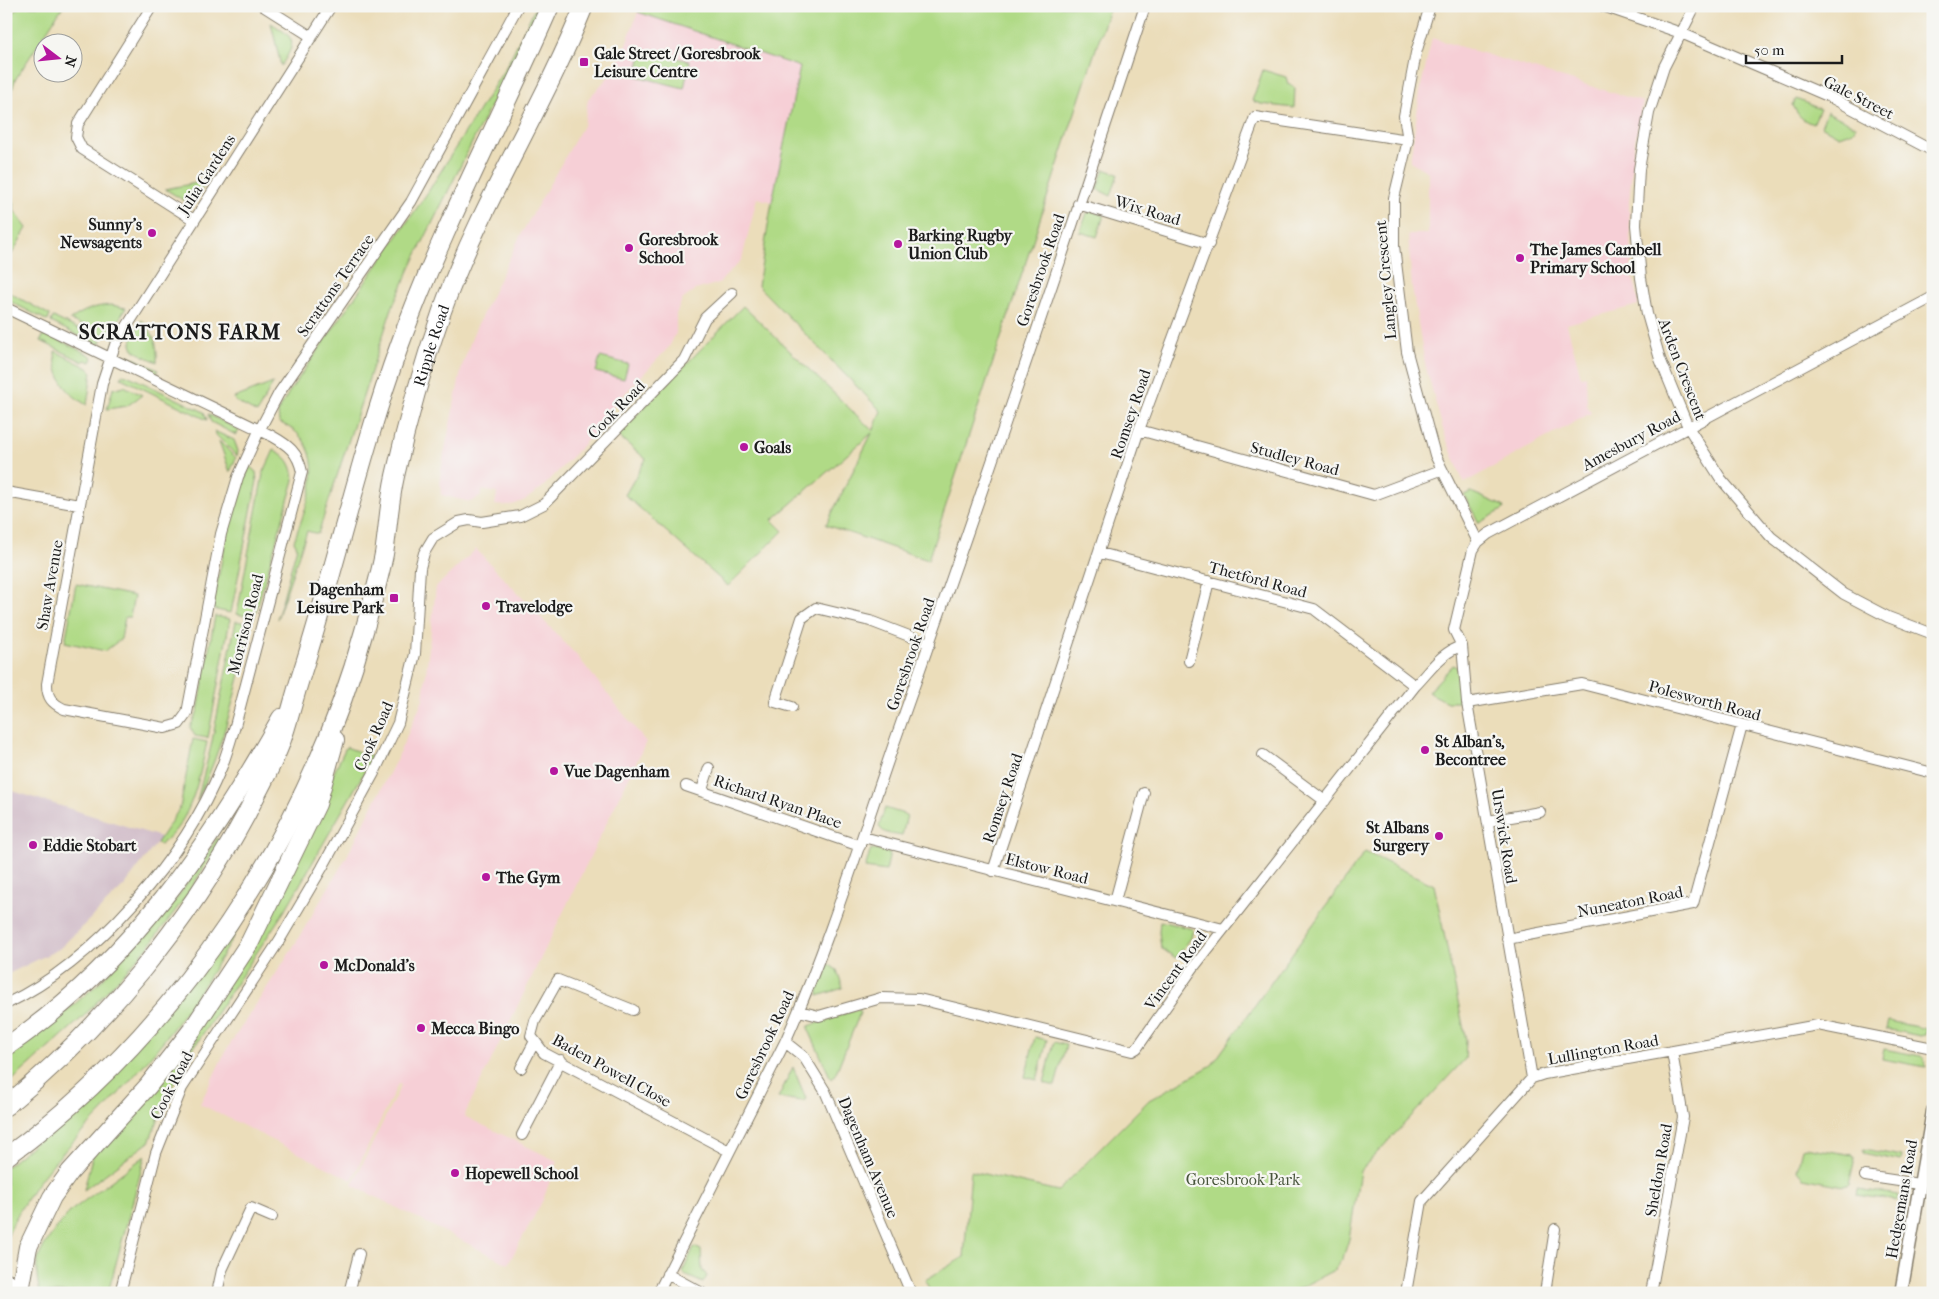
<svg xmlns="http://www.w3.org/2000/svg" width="1939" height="1299" font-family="'IM FELL French Canon',serif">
<rect width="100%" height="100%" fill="#f6f6f2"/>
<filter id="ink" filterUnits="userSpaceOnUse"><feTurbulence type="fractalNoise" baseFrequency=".02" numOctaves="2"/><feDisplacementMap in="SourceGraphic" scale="10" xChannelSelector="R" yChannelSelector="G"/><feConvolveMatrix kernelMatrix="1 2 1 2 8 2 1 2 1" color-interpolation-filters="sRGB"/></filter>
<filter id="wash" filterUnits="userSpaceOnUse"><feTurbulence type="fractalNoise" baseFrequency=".0096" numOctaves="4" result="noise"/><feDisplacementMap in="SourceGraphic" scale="20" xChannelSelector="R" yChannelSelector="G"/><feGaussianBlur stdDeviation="1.12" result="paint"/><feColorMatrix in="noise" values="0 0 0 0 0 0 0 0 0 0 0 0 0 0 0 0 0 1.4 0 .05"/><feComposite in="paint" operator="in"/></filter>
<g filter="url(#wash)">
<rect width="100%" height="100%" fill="#ebddba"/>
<!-- built -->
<path fill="#f6cfd6" d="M638,12L801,67L772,202L757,198L742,259L719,283L695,290L682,300L676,314V333L669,347L599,421V428L543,487L525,500L510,506L495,505L497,493L483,490L480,497L470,502L441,495L440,476L445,449L462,366L474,332L520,236L584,124L588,99L612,73L620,60Z
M1432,38L1643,102L1634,145L1629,204L1632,280H1634L1638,305L1567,324L1581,377L1586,376L1587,405L1591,413L1464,483L1444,433L1425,364L1412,288L1408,234H1428V172L1410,161L1421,86Z
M476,549L578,657L646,742L464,1116L557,1161L543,1200L508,1264L352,1185L401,1085L398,1084L352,1180L200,1104L225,1052L292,949L346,858L397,758L423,699L436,587Z"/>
<!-- industrial -->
<path fill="#d1bdc9" d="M6,789L161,837L125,885L59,949L6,975Z"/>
<!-- green -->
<path fill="#b0da86" stroke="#667b51" d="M19,6H63L15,80L6,111V22Z
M536,6H540L517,57L515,56L412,264L392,308L318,534L307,531L277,619L297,547L294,541C305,508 327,465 299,435C294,429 286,426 279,422L278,412L289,392L428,192L507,65Z
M640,6H1110L928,560L826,525L872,433L772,520L783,531L728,586L625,495L646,459L617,435L743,306L873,431L881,411L758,286L772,202L800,67L638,12Z
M271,23C296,39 297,41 281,66Z
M642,50L690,61L684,88L636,76Z
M1263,70L1286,77L1288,84L1295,88L1294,108L1261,104L1252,101Z
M1796,99L1820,109L1813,124C1802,120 1798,116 1793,105Z
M1827,112L1856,126L1853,131L1839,136L1821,126Z
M6,166L15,212L27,228L6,264Z
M1104,169L1118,174L1111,196L1097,189Z
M207,181L196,198L189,201L183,200L165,189Z
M1090,211L1104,215L1097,237L1080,232L1087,213Z
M6,291L50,315L48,321L11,302L7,298Z
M111,305L126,308C119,318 113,334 101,334L70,320C84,310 95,306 111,305Z
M53,317L101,340L100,344L92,343L51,322Z
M142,320C154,333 158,345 157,362C128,348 124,350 142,320Z
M44,333L90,355L93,358L91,362L85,360L83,362L41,341Z
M55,351L88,368L92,372L87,405C65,393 55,376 55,351Z
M128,355L158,370L157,376L126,358Z
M600,357L628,364L624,379L596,372Z
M122,375H127L204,412L207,420L121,378Z
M273,383L257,413L235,401L234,398Z
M124,386L142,395L127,406L107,409L113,389Z
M208,414L237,429L239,431L236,435L211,422Z
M214,431L234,440L238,451L237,456L217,436Z
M219,441L236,458L230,472Z
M274,450C288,456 293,465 294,480L254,618L237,614L263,474Z
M249,466L256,472L257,481L231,613L212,609L229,524Z
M1471,492L1503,506L1504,509L1479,523L1464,495Z
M76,584L134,596L130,617H125L121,639L105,651L65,642Z
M215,616L230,619L208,738L195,736L190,727L198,711Z
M236,621L252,624C237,686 225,743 197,801L211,746Z
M1453,665L1458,668L1465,702H1447L1428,692Z
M193,739L207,742C199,778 192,822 160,845L157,843L180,808Z
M346,747L373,757L287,907L183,1064L169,1093L149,1142L84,1190L93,1153L159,1077L271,904Z
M885,808L907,815L902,836C894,834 883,835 879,826Z
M217,838L220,842L185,898L148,947L83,1017L6,1086V1057L62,1015L99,983L178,897Z
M871,849L890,853L886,871L865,868Z
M1365,852L1434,885L1466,1040L1465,1059L1360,1171L1349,1239L1343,1258L1334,1270L1290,1293H931L925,1280L964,1257L971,1171L1058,1191L1149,1100L1212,1065Z
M268,874C233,940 195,1005 146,1062C129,1082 112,1102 93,1121C58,1157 24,1192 6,1240V1167L82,1104Z
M1160,921L1193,929L1191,938L1176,958L1161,948L1159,932Z
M828,964L837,970L843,988L818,996V990Z
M858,1009L860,1013L835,1075L831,1079L808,1028L809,1026Z
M1888,1021L1927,1029L1925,1035L1920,1036L1886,1029Z
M1035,1037L1047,1040L1037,1080L1025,1077Z
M1054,1042L1066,1045L1055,1086L1044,1083Z
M1884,1049L1921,1056L1924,1059L1926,1067L1882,1059Z
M793,1067L806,1099L803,1101L778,1098Z
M1805,1147L1853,1155L1855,1158L1849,1184L1844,1186L1803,1178L1797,1171L1802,1148Z
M1863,1149L1902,1156L1901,1161L1863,1153Z
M145,1156L108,1293H40C38,1284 36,1274 37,1265C38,1249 61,1221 72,1210Z
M1858,1189L1899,1195L1898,1201L1857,1195Z
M694,1247L701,1250L702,1270L707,1276L703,1283L685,1275L683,1271Z"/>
</g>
<g filter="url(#ink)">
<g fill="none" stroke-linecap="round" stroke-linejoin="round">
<defs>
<path id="minor" d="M152,6L78,124L76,137L82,149L194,220
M263,6L312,37
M331,6L115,345L102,384L47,684C47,698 52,703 64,709L165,728L179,724L187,713L221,534L238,477L259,431L279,393L411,202L518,6
M1430,6L1416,53L1404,116L1408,140L1394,198V246L1407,352L1435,455L1478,542
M1603,6L1681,33L1830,97L1933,151
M1695,6L1664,67L1649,113L1639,169L1636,225L1641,278L1647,314L1660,359L1688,427L1721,479L1771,537L1844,594L1888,617L1933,634
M1078,204L1209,244
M6,308L272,436C288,445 298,452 302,472L235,726C231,739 227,753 222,766C185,857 96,961 6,1004
M1139,430L1374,495L1441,470
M6,492L79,505
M1100,553L1314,609L1415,686
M1189,661L1209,581
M1467,703L1582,684L1933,773
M792,707L775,702L802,618L816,608L870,621L930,644
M1263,755L1325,801
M686,786L860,846
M702,790L709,768
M1488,821L1540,812
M863,837L1223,929
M993,871L1139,430L1255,117L1408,140
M1115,901L1144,793
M1507,939L1693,904L1742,725
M633,1010L558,980L535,1021L531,1036L544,1053L729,1151
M799,1011L819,1016L881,998L919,999L1132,1051L1137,1048L1193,968L1415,686C1429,672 1442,651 1462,646
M785,1042L804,1057L825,1091L911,1293
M521,1068L535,1041
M1532,1078L1467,703L1462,646L1454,630L1473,550L1478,542L1488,534L1933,297
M522,1135L561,1060
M1865,1176L1919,1184
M667,1274L702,1293
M120,1293L156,1153L182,1088L279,941L322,868L374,773L398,723L415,654L420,568L424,553L433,538L459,522L469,520L482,522L520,516L544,504L684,360L705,318L732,293
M217,1293L222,1270L251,1208L272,1217
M349,1293L359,1254
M658,1293L785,1042C830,942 862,835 898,732C983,491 1065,249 1145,6
M1406,1293L1422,1201L1532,1078L1544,1074L1818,1025L1933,1048
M1545,1293L1555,1229
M1651,1293L1683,1117L1672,1052"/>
<path id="tertiary" d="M1901,1293L1933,1111"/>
<path id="primary" d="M6,1281L20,1293"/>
<g id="trunk">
<path d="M6,1047C127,965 211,844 281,718"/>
<path d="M6,1106C104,1026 187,925 247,813C258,791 271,768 280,745C288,724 293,701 300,679C336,568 360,453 400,344C442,228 501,119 550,6"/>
<path id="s1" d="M6,1157C177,1034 309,833 364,631C371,606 379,580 384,554C388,529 389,502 395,476C407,421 423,365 442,311C480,205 542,110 584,6"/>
<path d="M20,1291L28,1247L52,1197L70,1172L148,1086L192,1030L250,942L317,804L335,740"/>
</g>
</defs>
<!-- minor casing -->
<use href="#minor" stroke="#847c6b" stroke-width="12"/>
<!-- tertiary casing -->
<use href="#tertiary" stroke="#847c6b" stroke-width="15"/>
<!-- primary casing -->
<use href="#primary" stroke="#847c6b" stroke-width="19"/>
<!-- trunk casing -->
<use href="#trunk" stroke="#847c6b" stroke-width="20"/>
<!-- minor -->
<use href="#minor" stroke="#fff" stroke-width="10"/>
<!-- tertiary -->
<use href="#tertiary" stroke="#fff" stroke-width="12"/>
<!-- primary -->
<use href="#primary" stroke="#fff" stroke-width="16"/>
<!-- trunk -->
<use href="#trunk" stroke="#fff" stroke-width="18"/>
</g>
</g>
<!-- markers -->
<g fill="#b5179e" stroke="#f6f6f2" stroke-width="2">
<rect x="579" y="57" width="10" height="10" rx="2.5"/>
<circle cx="152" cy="233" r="5"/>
<circle cx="898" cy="244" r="5"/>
<circle cx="629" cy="248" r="5"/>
<circle cx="1520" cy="258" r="5"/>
<circle cx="744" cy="447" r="5"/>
<rect x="389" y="593" width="10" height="10" rx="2.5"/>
<circle cx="486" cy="606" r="5"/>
<circle cx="1425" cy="750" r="5"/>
<circle cx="554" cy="771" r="5"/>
<circle cx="1439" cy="836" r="5"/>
<circle cx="33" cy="845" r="5"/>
<circle cx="486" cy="877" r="5"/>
<circle cx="324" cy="965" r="5"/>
<circle cx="421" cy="1028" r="5"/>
<circle cx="455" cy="1173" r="5"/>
</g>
<g text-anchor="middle" stroke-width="4.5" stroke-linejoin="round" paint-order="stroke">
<!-- poi labels -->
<g font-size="16" font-weight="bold" fill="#1c1c1c" stroke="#f6f6f2" text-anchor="start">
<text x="594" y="59">Gale Street / Goresbrook<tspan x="594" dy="18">Leisure Centre</tspan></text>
<text x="142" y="230" text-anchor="end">Sunny's<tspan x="142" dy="18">Newsagents</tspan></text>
<text x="908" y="241">Barking Rugby<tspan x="908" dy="18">Union Club</tspan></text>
<text x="639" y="245">Goresbrook<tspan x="639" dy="18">School</tspan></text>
<text x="1530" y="255">The James Cambell<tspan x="1530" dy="18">Primary School</tspan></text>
<text x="754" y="453">Goals</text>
<text x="384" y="595" text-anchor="end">Dagenham<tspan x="384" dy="18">Leisure Park</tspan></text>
<text x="496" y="612">Travelodge</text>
<text x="1435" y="747">St Alban's,<tspan x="1435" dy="18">Becontree</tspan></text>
<text x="564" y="777">Vue Dagenham</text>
<text x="1429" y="833" text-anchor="end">St Albans<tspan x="1429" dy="18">Surgery</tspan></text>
<text x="43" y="851">Eddie Stobart</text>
<text x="496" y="883">The Gym</text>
<text x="334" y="971">McDonald's</text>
<text x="431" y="1034">Mecca Bingo</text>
<text x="465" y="1179">Hopewell School</text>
</g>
<!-- street labels -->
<g font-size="16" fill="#1c1c1c" stroke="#f6f6f2">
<text transform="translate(1859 97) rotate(27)" y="6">Gale Street</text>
<text transform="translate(206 174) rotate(-57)" y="6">Julia Gardens</text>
<text transform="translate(1148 210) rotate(17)" y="6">Wix Road</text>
<text transform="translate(1040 270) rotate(-71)" y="6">Goresbrook Road</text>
<text transform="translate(1385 280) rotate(-95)" y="6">Langley Crescent</text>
<text transform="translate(335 285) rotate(-55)" y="6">Scrattons Terrace</text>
<text dy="6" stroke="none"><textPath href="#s1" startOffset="942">Ripple Road</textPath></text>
<text transform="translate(1683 369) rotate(69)" y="6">Arden Crescent</text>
<text transform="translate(616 409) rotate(-46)" y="6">Cook Road</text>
<text transform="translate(1130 414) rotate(-71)" y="6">Romsey Road</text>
<text transform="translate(1631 440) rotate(-28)" y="6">Amesbury Road</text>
<text transform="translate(1295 458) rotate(15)" y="6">Studley Road</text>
<text transform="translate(1258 579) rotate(15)" y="6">Thetford Road</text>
<text transform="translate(49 585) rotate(-80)" y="6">Shaw Avenue</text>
<text transform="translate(245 624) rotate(-76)" y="6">Morrison Road</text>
<text transform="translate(910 654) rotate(-71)" y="6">Goresbrook Road</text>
<text transform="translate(1705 700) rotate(15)" y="6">Polesworth Road</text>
<text transform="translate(373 736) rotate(-66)" y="6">Cook Road</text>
<text transform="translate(1002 798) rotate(-71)" y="6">Romsey Road</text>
<text transform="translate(778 801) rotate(19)" y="6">Richard Ryan Place</text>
<text transform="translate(1505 836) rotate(81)" y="6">Urswick Road</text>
<text transform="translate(1047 868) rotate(14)" y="6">Elstow Road</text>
<text transform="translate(1630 901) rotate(-11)" y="6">Nuneaton Road</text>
<text transform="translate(1175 970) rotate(-54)" y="6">Vincent Road</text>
<text transform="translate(764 1045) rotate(-65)" y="6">Goresbrook Road</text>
<text transform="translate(1603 1049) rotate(-10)" y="6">Lullington Road</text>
<text transform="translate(612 1070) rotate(29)" y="6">Baden Powell Close</text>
<text transform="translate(171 1085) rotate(-63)" y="6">Cook Road</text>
<text transform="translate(869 1157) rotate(67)" y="6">Dagenham Avenue</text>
<text transform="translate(1658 1170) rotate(-80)" y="6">Sheldon Road</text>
<text transform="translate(1901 1199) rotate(-80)" y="6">Hedgemans Road</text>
</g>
<!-- park labels -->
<g font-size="16" fill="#48553c" stroke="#f6f6f2">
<text x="1243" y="1185">Goresbrook Park</text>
</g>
<!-- district labels -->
<g font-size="21" font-weight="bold" letter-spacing="1" fill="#1c1c1c" stroke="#f6f6f2">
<text x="180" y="339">SCRATTONS FARM</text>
</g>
</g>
<!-- margin -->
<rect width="1939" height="1299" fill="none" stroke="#f6f6f2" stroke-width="25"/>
<!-- north arrow -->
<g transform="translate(58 58) rotate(106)"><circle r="24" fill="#f6f6f2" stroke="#9f9f9c"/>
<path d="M0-4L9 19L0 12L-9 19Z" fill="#b5179e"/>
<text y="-8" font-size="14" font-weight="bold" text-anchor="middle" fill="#1c1c1c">N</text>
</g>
<!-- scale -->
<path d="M1746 55v8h96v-8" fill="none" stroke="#1c1c1c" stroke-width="2.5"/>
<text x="1754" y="55" font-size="15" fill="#1c1c1c" stroke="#f6f6f2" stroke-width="4" paint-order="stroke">50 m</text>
</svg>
